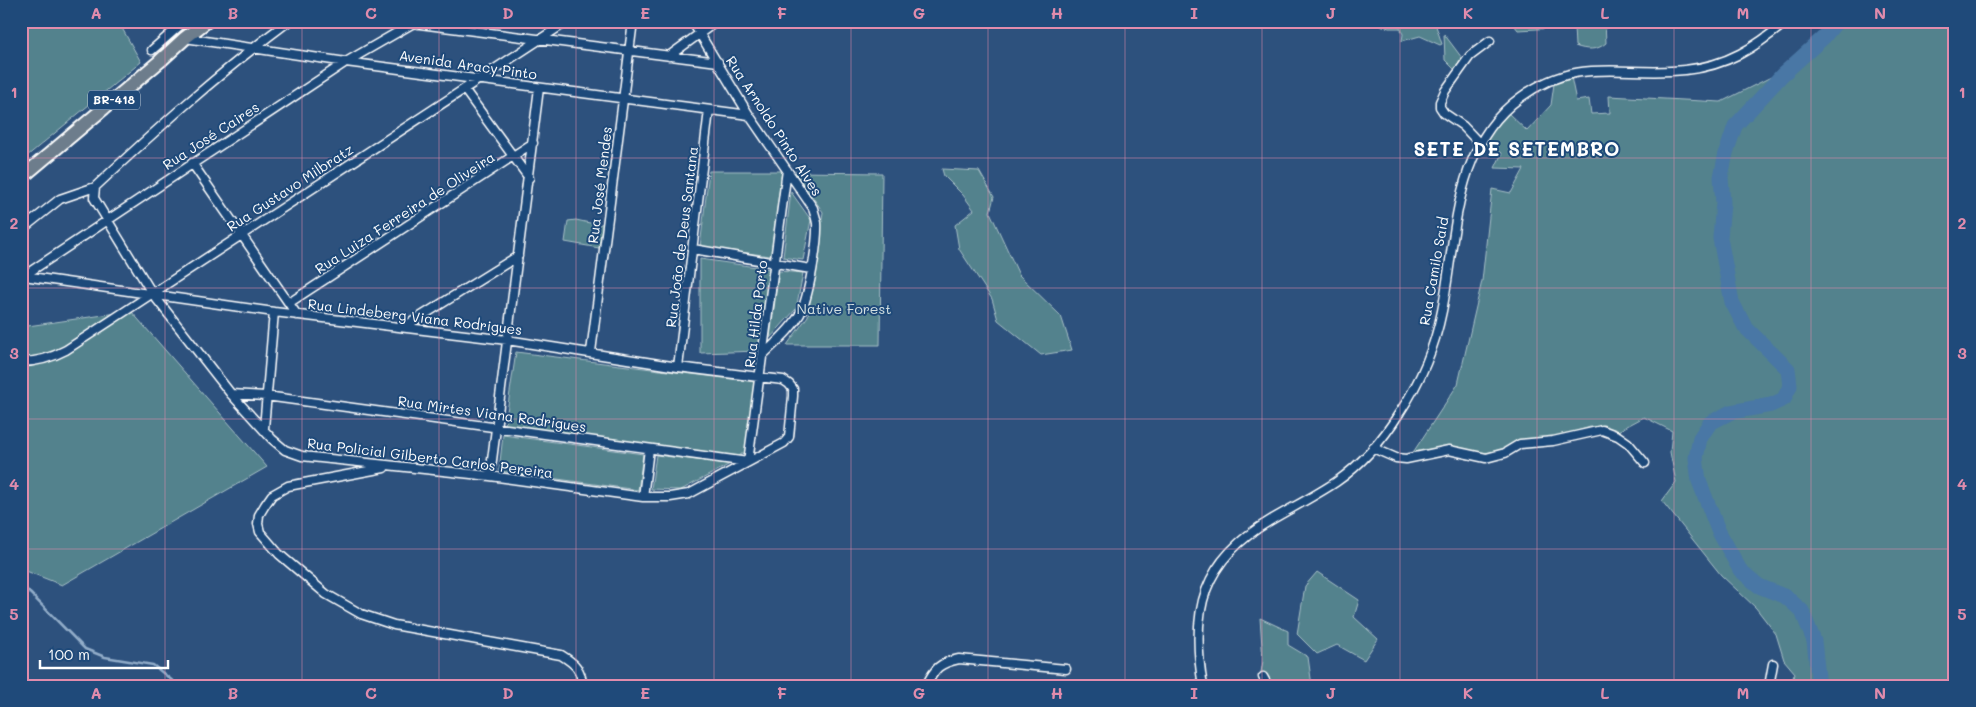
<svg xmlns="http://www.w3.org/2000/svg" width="1976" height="707" font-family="Mali,sans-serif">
<rect width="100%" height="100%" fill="#2d517d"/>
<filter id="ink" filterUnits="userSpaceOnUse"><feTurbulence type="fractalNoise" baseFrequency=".02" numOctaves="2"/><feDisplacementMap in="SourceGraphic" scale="10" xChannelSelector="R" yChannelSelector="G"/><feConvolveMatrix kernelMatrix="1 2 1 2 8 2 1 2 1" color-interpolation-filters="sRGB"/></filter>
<g filter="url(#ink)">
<!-- green -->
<path fill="#52828d" stroke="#a8c0c6" d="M21,21H118L141,62L21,161Z
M1377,21H1428L1435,23L1442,44L1440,45L1420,36L1402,41L1403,34L1400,28H1389L1377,24Z
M1511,21H1605L1606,43C1597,51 1586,50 1575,46L1574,27L1518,30Z
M1844,21H1955V686H1789L1795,673L1784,660L1776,634L1756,608L1721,575L1662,501L1676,482L1670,452L1672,431L1644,417L1614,433L1603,428L1590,427L1542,442L1471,459L1448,453L1412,454L1458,384L1482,281L1492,189L1511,193L1524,169L1495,168L1502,153L1484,147L1493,128L1508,113L1527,131L1551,105L1554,84L1571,77L1576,101L1589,99L1591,114L1610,113L1609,96L1721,102L1769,78L1798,66Z
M1444,34L1462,58L1461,64L1454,69L1445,60Z
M942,169L979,171L994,197L990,212L1019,275L1061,316L1072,350L1041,355L998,320L992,299L959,249L955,225L974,210L963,195L944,176Z
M709,171H782L771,256L700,247Z
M795,172L882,173L880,345H787L808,316L823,212Z
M791,192L811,220L803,260L783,257Z
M576,220L599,225L603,223L599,248L565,242L568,221Z
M700,259L770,269L759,351L700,353Z
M779,271L803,273L796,309L770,338Z
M131,311L267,467L62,585L21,569V327Z
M516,352L755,382L745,454H741L740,461L505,425Z
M503,435L643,454L638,490L499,471Z
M656,455L730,464L681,490L651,489Z
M1317,572L1359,600L1354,617L1378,639L1364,660L1337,645L1317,654L1297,634L1305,586Z
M1260,618L1288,631V645L1308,657L1312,686H1271L1265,674L1261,672L1263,661Z"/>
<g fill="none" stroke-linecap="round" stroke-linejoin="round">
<!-- stream -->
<path stroke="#92adc9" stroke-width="2.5" d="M21,584L85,649L105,657L153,665L174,682L175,686"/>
<!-- river -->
<path stroke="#4a77a5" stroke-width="15" d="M1819,686L1814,641L1802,611L1786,597L1759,586L1740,570L1718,530L1699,481L1696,458L1700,438L1710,423L1731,412L1771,405L1784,399L1790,386L1788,369L1745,327L1732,302L1720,238L1723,203L1721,177L1726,153L1735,126L1782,75L1824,37L1837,21"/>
<defs>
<path id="minor" d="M396,21L718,62
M692,21L749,115L813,208C814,213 816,217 817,223C818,242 809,297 800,314C791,330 776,342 763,355
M185,38L346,62L749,115
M152,50L185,21
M669,56L717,21
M464,89L529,178
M1480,144L1463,126L1444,113L1440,107V102L1445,91L1470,56L1490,41
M192,163L297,315
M21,230L60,199L95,187
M693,249L811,269
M24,276L274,312L507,340L678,367L783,380L789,384L793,389V396L789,437L784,443L689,494L670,497H643L490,476L302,456L285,450L272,439L231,394L152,293L94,198L95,187C157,129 220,72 289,21
M22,277L346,62L417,21
M289,303L533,143
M404,327L518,256
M591,352L633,21
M21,362C38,362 51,358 66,350L568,21
M678,367L709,110
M231,394L266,396L748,462
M264,428L274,312
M1373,448L1396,458L1406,459L1449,450L1486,458L1505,453L1520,444L1553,441L1602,430L1618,436L1628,443L1645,463
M748,462L787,170
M384,468L288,486L272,495L265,505L259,515L258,524L260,532L279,554L326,594L361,614L394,625L561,655C574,663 582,669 582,686
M490,476L539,88
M643,497L649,449
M1263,677L1268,686
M926,686C935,668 939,663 959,659L1066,669
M1203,686C1190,611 1202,560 1271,520C1293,507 1315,496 1336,482C1362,464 1384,438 1400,412C1420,382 1435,346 1442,311C1457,237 1452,146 1521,97C1579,55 1623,77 1685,70C1727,66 1756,47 1787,21
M1769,686L1773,664"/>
<path id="primary" d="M21,178L160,61L185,38L207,21"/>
</defs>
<!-- minor casing -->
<use href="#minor" stroke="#fff" stroke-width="11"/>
<!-- primary casing -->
<use href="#primary" stroke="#fff" stroke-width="16"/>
<!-- minor -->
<use href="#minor" stroke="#1f4a7a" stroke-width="8"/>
<!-- primary -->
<use href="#primary" stroke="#6d7d8c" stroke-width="12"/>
</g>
</g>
<!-- grid -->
<path fill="none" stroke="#e08cad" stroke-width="1" stroke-opacity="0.55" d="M165,21V686M302,21V686M439,21V686M576,21V686M714,21V686M851,21V686M988,21V686M1125,21V686M1262,21V686M1400,21V686M1537,21V686M1674,21V686M1811,21V686M21,158H1955M21,288H1955M21,419H1955M21,549H1955"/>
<g text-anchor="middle" stroke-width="4" stroke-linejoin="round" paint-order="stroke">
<!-- shield labels -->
<rect fill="#1f4a7a" stroke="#bcc9d7" stroke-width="1" x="88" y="90.5" width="52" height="19" rx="4"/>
<g font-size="12" font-weight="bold" fill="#fff">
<text x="114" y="104">BR-418</text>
</g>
<!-- street labels -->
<g font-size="14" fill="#fff" stroke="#1f4a7a">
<text transform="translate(468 65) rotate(8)" y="5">Avenida Aracy Pinto</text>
<text transform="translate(774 126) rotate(57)" y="5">Rua Arnoldo Pinto Alves</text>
<text transform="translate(211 136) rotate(-33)" y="5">Rua José Caires</text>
<text transform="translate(600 185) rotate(-83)" y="5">Rua José Mendes</text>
<text transform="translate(290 188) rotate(-33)" y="5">Rua Gustavo Milbratz</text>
<text transform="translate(405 213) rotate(-33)" y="5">Rua Luiza Ferreira de Oliveira</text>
<text transform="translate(682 237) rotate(-83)" y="5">Rua João de Deus Santana</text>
<text transform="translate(1434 271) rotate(-80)" y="5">Rua Camilo Said</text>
<text transform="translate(756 314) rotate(-83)" y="5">Rua Hilda Porto</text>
<text transform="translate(415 317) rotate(7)" y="5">Rua Lindeberg Viana Rodrigues</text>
<text transform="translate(492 414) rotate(8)" y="5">Rua Mirtes Viana Rodrigues</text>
<text transform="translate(430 458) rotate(7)" y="5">Rua Policial Gilberto Carlos Pereira</text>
</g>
<!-- park labels -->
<g font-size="14" fill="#d4e0e2" stroke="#1f4a7a">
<text x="844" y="314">Native Forest</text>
</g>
<!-- district labels -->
<g font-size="19" font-weight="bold" letter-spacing="1" fill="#fff" stroke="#1f4a7a">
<text x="1517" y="156">SETE DE SETEMBRO</text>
</g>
</g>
<!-- margin -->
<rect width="1976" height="707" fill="none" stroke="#1f4a7a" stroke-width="55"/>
<!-- scale -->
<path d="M40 660v8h128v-8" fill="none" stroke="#ffffff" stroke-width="2.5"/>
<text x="48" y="660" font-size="15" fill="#ffffff" stroke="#1f4a7a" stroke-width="4" paint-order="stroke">100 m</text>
<rect x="28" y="28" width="1920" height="652" fill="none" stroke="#e08cad" stroke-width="2"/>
<g font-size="16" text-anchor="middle" font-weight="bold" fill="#e08cad">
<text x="96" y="19">A</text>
<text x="233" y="19">B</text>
<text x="371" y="19">C</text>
<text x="508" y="19">D</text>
<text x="645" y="19">E</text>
<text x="782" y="19">F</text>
<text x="919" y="19">G</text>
<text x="1057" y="19">H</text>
<text x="1194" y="19">I</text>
<text x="1331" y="19">J</text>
<text x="1468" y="19">K</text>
<text x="1605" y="19">L</text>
<text x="1743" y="19">M</text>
<text x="1880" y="19">N</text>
<text x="14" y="98">1</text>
<text x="1962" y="98">1</text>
<text x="14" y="229">2</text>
<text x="1962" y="229">2</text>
<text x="14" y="359">3</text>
<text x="1962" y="359">3</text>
<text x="14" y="490">4</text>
<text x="1962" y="490">4</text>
<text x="14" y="620">5</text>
<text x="1962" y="620">5</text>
<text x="96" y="699">A</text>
<text x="233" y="699">B</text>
<text x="371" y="699">C</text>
<text x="508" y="699">D</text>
<text x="645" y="699">E</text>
<text x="782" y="699">F</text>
<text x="919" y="699">G</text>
<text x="1057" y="699">H</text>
<text x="1194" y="699">I</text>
<text x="1331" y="699">J</text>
<text x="1468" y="699">K</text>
<text x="1605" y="699">L</text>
<text x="1743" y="699">M</text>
<text x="1880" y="699">N</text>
</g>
</svg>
